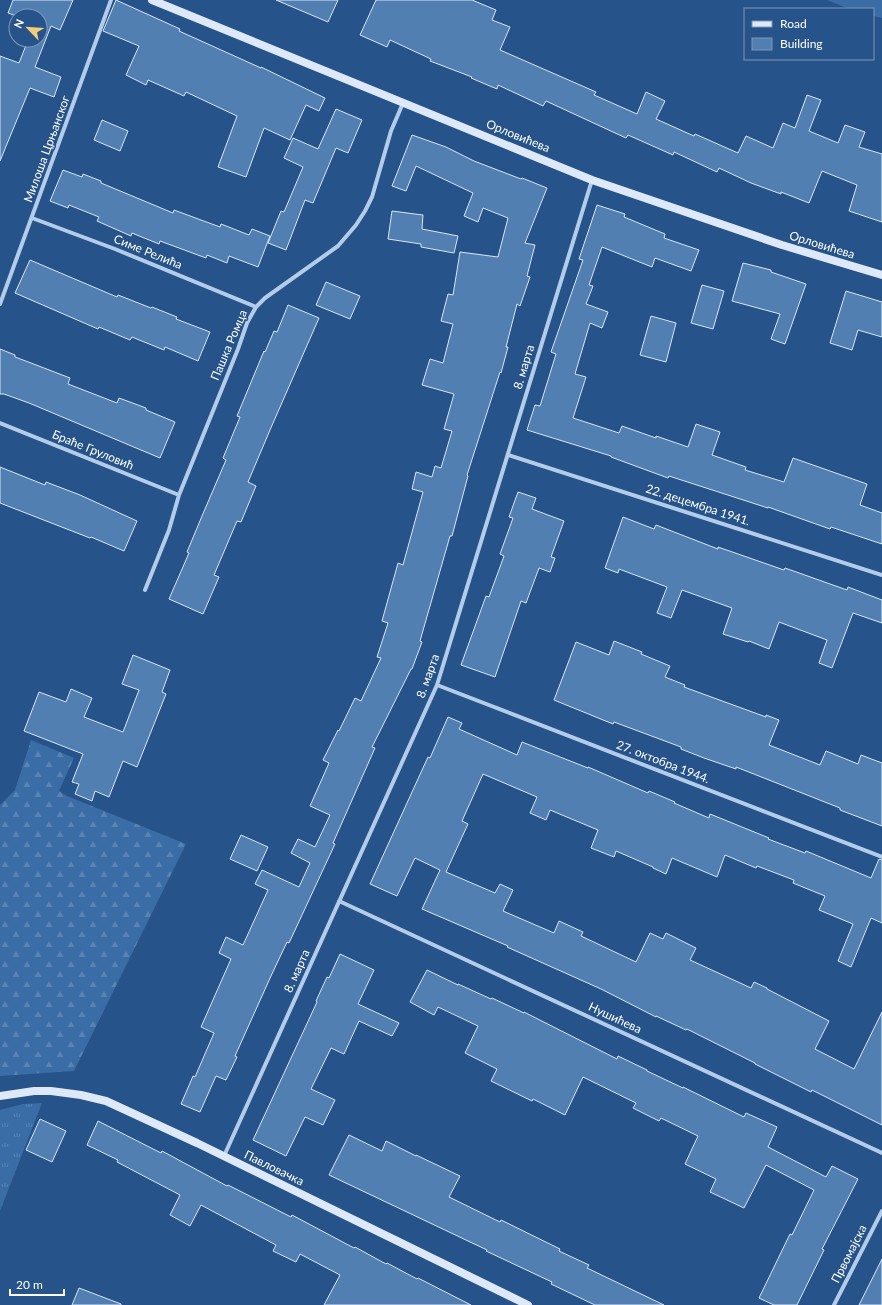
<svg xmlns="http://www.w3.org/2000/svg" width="882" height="1305" font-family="Lato,sans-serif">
<defs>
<pattern id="grass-tufts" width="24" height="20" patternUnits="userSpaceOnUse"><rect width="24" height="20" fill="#3a6da6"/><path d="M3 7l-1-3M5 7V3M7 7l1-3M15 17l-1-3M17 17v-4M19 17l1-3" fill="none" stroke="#5883b3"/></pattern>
<pattern id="forest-firs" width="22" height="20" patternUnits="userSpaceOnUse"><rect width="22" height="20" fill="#3a6da6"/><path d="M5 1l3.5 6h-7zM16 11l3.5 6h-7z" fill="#5883b3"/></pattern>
</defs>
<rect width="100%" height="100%" fill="#265389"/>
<!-- grass -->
<path fill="url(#grass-tufts)" d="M42,1103L0,1211V1110L23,1104Z"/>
<!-- forest -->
<path fill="url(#forest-firs)" d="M31,740L74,758L59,791L67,796L186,844L74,1071L0,1076V805L15,790Z"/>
<!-- pitch -->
<path fill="#3a6da6" d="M827,0H882V18L873,16V9H849Z"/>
<!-- building -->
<path fill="#527fb2" stroke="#d7e6f7" d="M13,0H73L60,30L51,26L35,67L61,77L54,97L30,88L0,161V56L19,63L28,40H40V16H16L8,13Z
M116,0L180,29L179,31L261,68V67L325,98L319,111L306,105L290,140L264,128L246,177L218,167L237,116L186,92L184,96L148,80L146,85L126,75L139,46L103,31Z
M276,0H338L328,22Z
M376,0H472L496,10L492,20L510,27L500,50L596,92L594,95L637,114L646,92L665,101L656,119L694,136L695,134L738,153L746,136L773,148L783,123L795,128L807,95L821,100L809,131L838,143L845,125L865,132L859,147L882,154V222L849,211L857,185L822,171L809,203L781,192V194L751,183L719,168L717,172L674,152L673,155L628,135L626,138L546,101L543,106L498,85L497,89L471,78L472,77L430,61L431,59L390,40L387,47L360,35Z
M336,109L362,120L348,153L336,148L313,203L305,200L286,250L268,243L281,211L284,212L303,167L284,158L293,138L318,149Z
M102,120L128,131L120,151L94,140Z
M412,135L446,147L474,161L521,179L522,178L547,188L525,243L535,245L527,276L530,277L520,306L517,304L506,347H508L501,373L500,372L467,475L468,476L452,536H450L420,641L422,642L412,669H411L372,747L375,748L333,843L335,844L289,943L287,942L271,976L235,1056L237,1057L226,1080L216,1076L200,1112L181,1104L193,1076L195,1077L214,1033L201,1027L231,959L219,953L226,937L243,945L268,890L255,884L262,870L299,887L310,863L291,853L298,839L315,847L330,815L310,806L329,763L323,760L338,730L339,731L355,698L361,701L381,658L377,657L388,623L382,621L398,563L403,565L423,492L412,489L416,472L432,477L435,466L441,468L452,431L444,429L454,394L422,385L430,359L443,363L453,324L441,321L448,294L453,295L460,252L498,257L508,218L483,208L478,222L464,216L473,193L416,166L406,191L392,186Z
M63,170L82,177L83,174L101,181V183L173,213L174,210L220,227L221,224L249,235L252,229L270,236L258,267L229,256L227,263L207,255L206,258L160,241L159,244L132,233L131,236L97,221L99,217L69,205L68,208L50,201Z
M597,205L625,214L624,217L665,234L664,238L699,250L691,271L655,258L652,267L602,247L589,285L593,286L586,304L608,312L602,328L590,323L575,374L586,377L573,418L619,433L622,426L656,438V436L688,447L696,424L720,432L712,455L746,467L745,470L784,482L793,458L867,484L860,505L882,513V544L831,527L830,529L768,507V508L669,476L668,478L611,457V456L527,430L535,405L540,406L556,354L551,352L583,260L579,259Z
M392,211L423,215L422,229L458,236L454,253L421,247V244L388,239Z
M30,260L117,297L118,295L151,308L152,307L177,317L176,319L210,332L198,361L165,347L164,350L132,337L130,340L99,327L98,329L15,293Z
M743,263L771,270V272L806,284L785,344L771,339L780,314L732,301Z
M326,282L360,296L350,319L316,305Z
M702,285L724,291L713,329L691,323Z
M846,291L882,302V337L858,330L852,350L830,343Z
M288,305L319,318L270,430L248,482L256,486L241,522L237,521L214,575L219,577L203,614L169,599L189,553L187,552L202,516L226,460L223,458L240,417L237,416L264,351L265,352L274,331L277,332Z
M651,316L676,323L666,362L640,355Z
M0,349L15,355V357L31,363L70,378L68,384L117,403L119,398L146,408V410L175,422L160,458L29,403L4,394H0Z
M0,467L45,485L46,482L80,495L137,521L124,551L91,537L90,538L0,503Z
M518,492L536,498L532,509L564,521L551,557L555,558L550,572L539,568L526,603L521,601L495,677L461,665L486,596L489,597L504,556L500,554L513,518L509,517Z
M623,517L654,529L656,525L718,549V547L784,570L785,568L847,590L848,587L882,600V623L853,613L832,668L819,663L827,640L779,622L769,649L749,641L748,642L723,634L732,608L682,590L671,618L657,613L667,587L619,569L618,573L605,568Z
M614,641L642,652L641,654L670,666L665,677L685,685L684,687L766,717V715L779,720L769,745L820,765L826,751L858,764L861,755L882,763V826L840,810V808L736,767V769L704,758L681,749V747L614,722L613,724L554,700L576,642L609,655Z
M133,655L170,670L162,692L166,694L137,767L123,761L109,797L95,791L92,801L75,794L79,784L72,782L83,754L24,731L39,692L66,702L71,689L92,698L84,717L123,732L139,690L122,684Z
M448,717L462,723L459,729L517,755L522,742L588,768V767L648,793L649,791L675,802L674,803L709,818L710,814L769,838L768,839L805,853L806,851L871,878L879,859L882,860V923L871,918L851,967L838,961L853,924L819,910L825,896L793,883L794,880L757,866L756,868L725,855L717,877L672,858L666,874L653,868V867L616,851L614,857L591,848L598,830L550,810L546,820L530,813L537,797L483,774L462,821L468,824L446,872L495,893L500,884L513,890L503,911L554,933L559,921L583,932L581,936L636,962L650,933L663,939L666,933L696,948L690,960L751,988L754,982L767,988V989L829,1021L815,1049L854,1069L882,1012V1125L812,1090L811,1092L755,1064V1063L687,1029L686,1030L656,1016V1017L601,989L507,947L508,946L422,909L440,870L415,858L397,896L370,884L428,757L430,758Z
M241,835L268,847L257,871L230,859Z
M340,954L374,970L358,1004L399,1023L392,1036L359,1021L344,1054L331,1048L311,1089L335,1100L323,1125L305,1117L286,1156L253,1140L317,1002L316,1001L327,977L329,978Z
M427,970L458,985V984L491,999L492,998L524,1013V1012L617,1059L618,1056L647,1070V1071L683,1088V1087L744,1117L746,1113L777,1127L768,1147L826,1177L832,1166L858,1179L822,1249L824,1250L797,1305H774L759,1298L790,1234L792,1235L814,1190L766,1165L744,1208L710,1192L716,1179L685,1164L698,1136L661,1118L659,1121L633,1108L636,1103L583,1077L565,1115L533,1099L532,1101L491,1081L497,1069L465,1053L478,1026L438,1007L434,1015L410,1002Z
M40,1119L66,1131L52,1162L26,1150Z
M98,1121L161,1153L162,1151L227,1186L228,1185L291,1217L292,1215L354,1248L355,1247L386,1264L387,1263L417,1279L418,1278L471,1305H324L340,1275L300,1254L296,1262L273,1251L276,1245L201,1205L190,1226L170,1215L180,1195L117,1162L118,1160L87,1145Z
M349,1135L382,1151L386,1141L416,1156V1155L460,1176L449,1197L500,1222L501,1220L560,1249L559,1251L589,1265L587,1268L664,1305H595L551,1284L552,1282L486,1251L487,1250L329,1175Z
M882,1259V1305H859Z
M79,1288L121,1304V1305H72Z"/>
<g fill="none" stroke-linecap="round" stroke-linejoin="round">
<!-- street -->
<path stroke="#b3cce9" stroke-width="4" d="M32,218L115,249L256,307
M0,304L111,0
M0,423L179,495
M508,455L882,575
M145,590L169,530L179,495L238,349L247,323L256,307L265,298L338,246L356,225L365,211L372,197L391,131L403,103
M437,685L882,857
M339,901L882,1153
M224,1156L437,685L592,180
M834,1305L882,1211"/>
<!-- secondary -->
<path stroke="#dde9f8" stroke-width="8" d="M152,0L592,180L782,245L882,275
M0,1096L34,1091H51L81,1095L106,1101L197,1143L528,1305"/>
</g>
<g text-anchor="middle" stroke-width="3" stroke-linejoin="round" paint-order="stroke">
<!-- street labels -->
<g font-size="12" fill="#fff" stroke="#265389">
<text transform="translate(518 136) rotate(22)" y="4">Орловићева</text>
<text transform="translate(47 149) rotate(-70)" y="4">Милоша Црњанског</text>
<text transform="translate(822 245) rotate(17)" y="4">Орловићева</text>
<text transform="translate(148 252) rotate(22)" y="4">Симе Релића</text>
<text transform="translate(229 345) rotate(-67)" y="4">Пашка Ромца</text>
<text transform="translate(524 367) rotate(-73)" y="4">8. марта</text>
<text transform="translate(93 450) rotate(22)" y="4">Браће Груловић</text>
<text transform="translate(698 505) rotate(18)" y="4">22. децембра 1941.</text>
<text transform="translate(428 676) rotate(-70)" y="4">8. марта</text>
<text transform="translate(663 762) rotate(21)" y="4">27. октобра 1944.</text>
<text transform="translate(297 971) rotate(-66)" y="4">8. марта</text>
<text transform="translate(615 1018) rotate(25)" y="4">Нушићева</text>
<text transform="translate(274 1168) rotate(26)" y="4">Павловачка</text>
<text transform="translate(849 1254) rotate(-63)" y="4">Првомајска</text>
</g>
</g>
<!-- legend -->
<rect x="744" y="8" width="130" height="52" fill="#265389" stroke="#7d98b8"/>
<rect x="752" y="21" width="20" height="6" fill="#dde9f8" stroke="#7d98b8"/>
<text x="780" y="28" font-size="12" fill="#ffffff">Road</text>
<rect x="752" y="38" width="20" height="12" fill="#527fb2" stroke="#7d98b8"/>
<text x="780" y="48" font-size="12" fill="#ffffff">Building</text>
<!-- north arrow -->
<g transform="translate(28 28) rotate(295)"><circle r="19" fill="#265389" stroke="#7d98b8"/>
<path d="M0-3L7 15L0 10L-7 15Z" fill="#f3cc77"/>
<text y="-6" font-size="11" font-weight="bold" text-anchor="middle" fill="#ffffff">N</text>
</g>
<!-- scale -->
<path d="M10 1289v6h54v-6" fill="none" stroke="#ffffff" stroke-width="2"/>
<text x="16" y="1289" font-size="12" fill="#ffffff" stroke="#265389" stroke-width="3" paint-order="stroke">20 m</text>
</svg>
